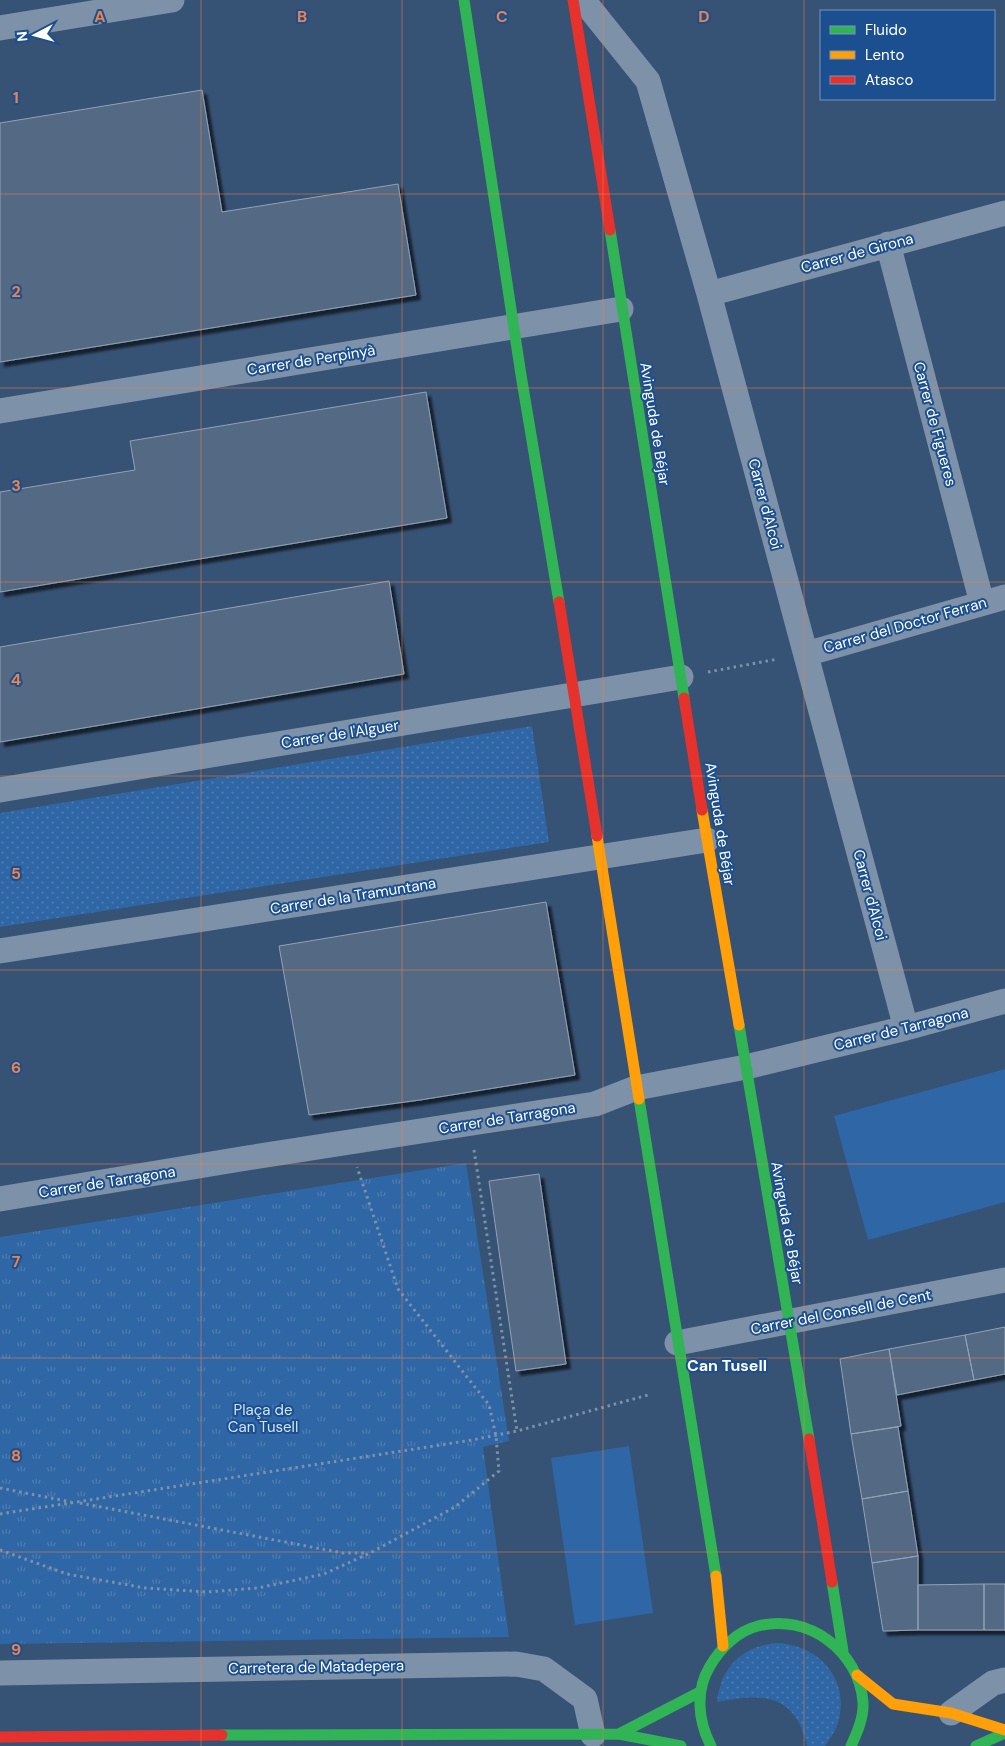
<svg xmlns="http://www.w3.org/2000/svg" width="1005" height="1746" font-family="'DM Sans',sans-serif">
<defs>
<pattern id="grass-tufts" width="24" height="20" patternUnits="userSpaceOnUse" patternTransform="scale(1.25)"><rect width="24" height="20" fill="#2f66a5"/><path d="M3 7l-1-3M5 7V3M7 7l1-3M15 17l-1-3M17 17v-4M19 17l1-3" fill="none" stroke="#4e7db2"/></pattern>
<pattern id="garden-dots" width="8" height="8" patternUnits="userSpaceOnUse" patternTransform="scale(1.25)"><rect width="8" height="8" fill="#2f66a5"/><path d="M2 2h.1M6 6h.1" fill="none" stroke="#4e7db2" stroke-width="1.8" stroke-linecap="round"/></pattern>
<filter id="shadow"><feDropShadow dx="4.5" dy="4.5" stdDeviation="1" flood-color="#0009"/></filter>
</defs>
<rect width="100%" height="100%" fill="#365274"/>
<!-- grass -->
<path fill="url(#grass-tufts)" d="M466,1163L509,1441L483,1447L509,1637L0,1644V1237Z"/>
<!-- garden -->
<path fill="url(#garden-dots)" d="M532,726L549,842L0,927V813Z
M777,1643C821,1645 852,1682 837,1726C834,1733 829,1740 825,1746H807C795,1693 763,1693 717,1702C721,1667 742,1646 777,1643Z"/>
<!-- pitch -->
<path fill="#2f66a5" d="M1005,1069V1202L868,1240L834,1116Z
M629,1446L653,1613L575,1625L551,1458Z"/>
<!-- building -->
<path fill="#526984" stroke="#92a2b6" filter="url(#shadow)" d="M202,90L222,212L398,184L416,295L0,362V123Z
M426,392L447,518L0,592V492L135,470L130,441Z
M389,581L404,674L0,742V647Z
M546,902L575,1075L420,1100L309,1115L279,946Z
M539,1174L566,1364L516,1371L489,1181Z
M1005,1327V1374L974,1380L965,1335Z
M965,1335L974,1380L897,1395L889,1349Z
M889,1349L901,1426L851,1434L840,1359Z
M898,1427L908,1491L862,1499L851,1434Z
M908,1491L918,1556L872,1563L862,1499Z
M918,1556V1630L883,1631L872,1563Z
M984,1584V1630H918V1585Z
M984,1584H1005V1630H984Z"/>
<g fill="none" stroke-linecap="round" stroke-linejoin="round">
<!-- path -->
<path stroke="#7d92a8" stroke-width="3" stroke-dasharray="2.5 4" stroke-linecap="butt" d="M708,672L778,659
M474,1150L517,1431
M0,1488L71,1502
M80,1503L343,1553H367
M0,1514L472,1440L517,1431L648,1395
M0,1550L67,1574L145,1588L207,1592L258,1588L324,1574L370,1553L455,1507L499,1471L496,1436L489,1405L398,1289L357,1167"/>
<!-- street -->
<path stroke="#7d92a8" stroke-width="25" d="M583,0L648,81L709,294L906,1028
M0,28L172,0
M888,244L982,603
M709,294L1005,213
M0,411L621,309
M806,654L1005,597
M0,790L681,677
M0,951L707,840
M0,1199L247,1158L595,1104L636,1088L746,1067L906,1028L1005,1001
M677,1343L1005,1280
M0,1673L516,1664L544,1669L585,1699L593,1735
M951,1713L993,1683L1005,1680"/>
<!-- fast -->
<path stroke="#30b455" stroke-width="11" d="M464,0L521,375L559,602
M610,230L684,698
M739,1025L809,1439
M639,1099L716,1576
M832,1582L843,1651
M619,1734L700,1692
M222,1735L619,1734L681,1746
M711,1746C698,1721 695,1691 710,1666C720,1649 737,1631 758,1626C808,1613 859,1651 863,1702C864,1717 857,1733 851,1746
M976,1746L1005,1733"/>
<!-- slow -->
<path stroke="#ff9f0a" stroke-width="11" d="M702,810L739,1025
M597,836L639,1099
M716,1576L723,1646
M857,1675L893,1704L951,1713L1005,1730"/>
<!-- jam -->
<path stroke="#e5322d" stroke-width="11" d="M573,0L610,230
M559,602L597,836
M684,698L702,810
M809,1439L832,1582
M0,1737L222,1735"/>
</g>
<!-- grid -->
<path fill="none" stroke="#ee8249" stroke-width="1" stroke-opacity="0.55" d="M201,0V1746M402,0V1746M603,0V1746M804,0V1746M0,194H1005M0,388H1005M0,582H1005M0,776H1005M0,970H1005M0,1164H1005M0,1358H1005M0,1552H1005"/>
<g text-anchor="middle" stroke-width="4" stroke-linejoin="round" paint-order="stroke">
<!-- street labels -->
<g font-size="15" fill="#fff" stroke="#1b4f8f">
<text transform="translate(857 253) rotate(-15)" y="5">Carrer de Girona</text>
<text transform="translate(311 360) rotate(-9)" y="5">Carrer de Perpinyà</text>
<text transform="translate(655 424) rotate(81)" y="5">Avinguda de Béjar</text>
<text transform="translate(935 424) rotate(75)" y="5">Carrer de Figueres</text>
<text transform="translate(765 504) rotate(75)" y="5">Carrer d'Alcoi</text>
<text transform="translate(905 625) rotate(-16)" y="5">Carrer del Doctor Ferran</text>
<text transform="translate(340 734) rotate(-9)" y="5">Carrer de l'Alguer</text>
<text transform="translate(720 824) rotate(81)" y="5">Avinguda de Béjar</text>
<text transform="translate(870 895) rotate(75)" y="5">Carrer d'Alcoi</text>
<text transform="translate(353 896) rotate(-9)" y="5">Carrer de la Tramuntana</text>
<text transform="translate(901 1029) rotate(-14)" y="5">Carrer de Tarragona</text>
<text transform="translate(507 1118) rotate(-9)" y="5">Carrer de Tarragona</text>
<text transform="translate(107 1182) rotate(-9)" y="5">Carrer de Tarragona</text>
<text transform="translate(787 1223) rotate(80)" y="5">Avinguda de Béjar</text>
<text transform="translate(841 1312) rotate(-11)" y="5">Carrer del Consell de Cent</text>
<text transform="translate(316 1667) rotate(-1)" y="5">Carretera de Matadepera</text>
</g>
<!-- park labels -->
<g font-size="15" fill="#cfe3fa" stroke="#1b4f8f">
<text x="263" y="1415">Plaça de<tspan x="263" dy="17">Can Tusell</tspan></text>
</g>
<!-- neighbourhood labels -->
<g font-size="16" font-weight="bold" fill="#fff" stroke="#1b4f8f">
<text x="727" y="1371">Can Tusell</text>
</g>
</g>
<g font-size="16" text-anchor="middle" font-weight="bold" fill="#ee8249" stroke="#1b4f8f" stroke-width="4" stroke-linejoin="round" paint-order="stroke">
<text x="100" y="22">A</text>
<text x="302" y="22">B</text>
<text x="502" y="22">C</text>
<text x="704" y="22">D</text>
<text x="16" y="103">1</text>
<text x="16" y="297">2</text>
<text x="16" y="491">3</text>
<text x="16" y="685">4</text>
<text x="16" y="879">5</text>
<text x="16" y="1073">6</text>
<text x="16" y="1267">7</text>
<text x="16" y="1461">8</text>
<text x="16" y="1655">9</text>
</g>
<!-- legend -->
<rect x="820" y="10" width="175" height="90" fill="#1b4f8f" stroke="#7695bc"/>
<rect x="830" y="26" width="25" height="8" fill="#30b455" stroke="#7695bc"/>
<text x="865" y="35" font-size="15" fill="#ffffff">Fluido</text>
<rect x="830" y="51" width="25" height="8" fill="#ff9f0a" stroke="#7695bc"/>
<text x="865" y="60" font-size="15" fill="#ffffff">Lento</text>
<rect x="830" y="76" width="25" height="8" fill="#e5322d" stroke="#7695bc"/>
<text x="865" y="85" font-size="15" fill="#ffffff">Atasco</text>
<!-- north arrow -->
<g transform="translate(35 35) rotate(264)" stroke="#1b4f8f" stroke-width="4" paint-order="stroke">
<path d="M0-4L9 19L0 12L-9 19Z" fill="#ffffff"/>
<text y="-8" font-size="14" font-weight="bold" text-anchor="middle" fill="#ffffff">N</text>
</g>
</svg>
